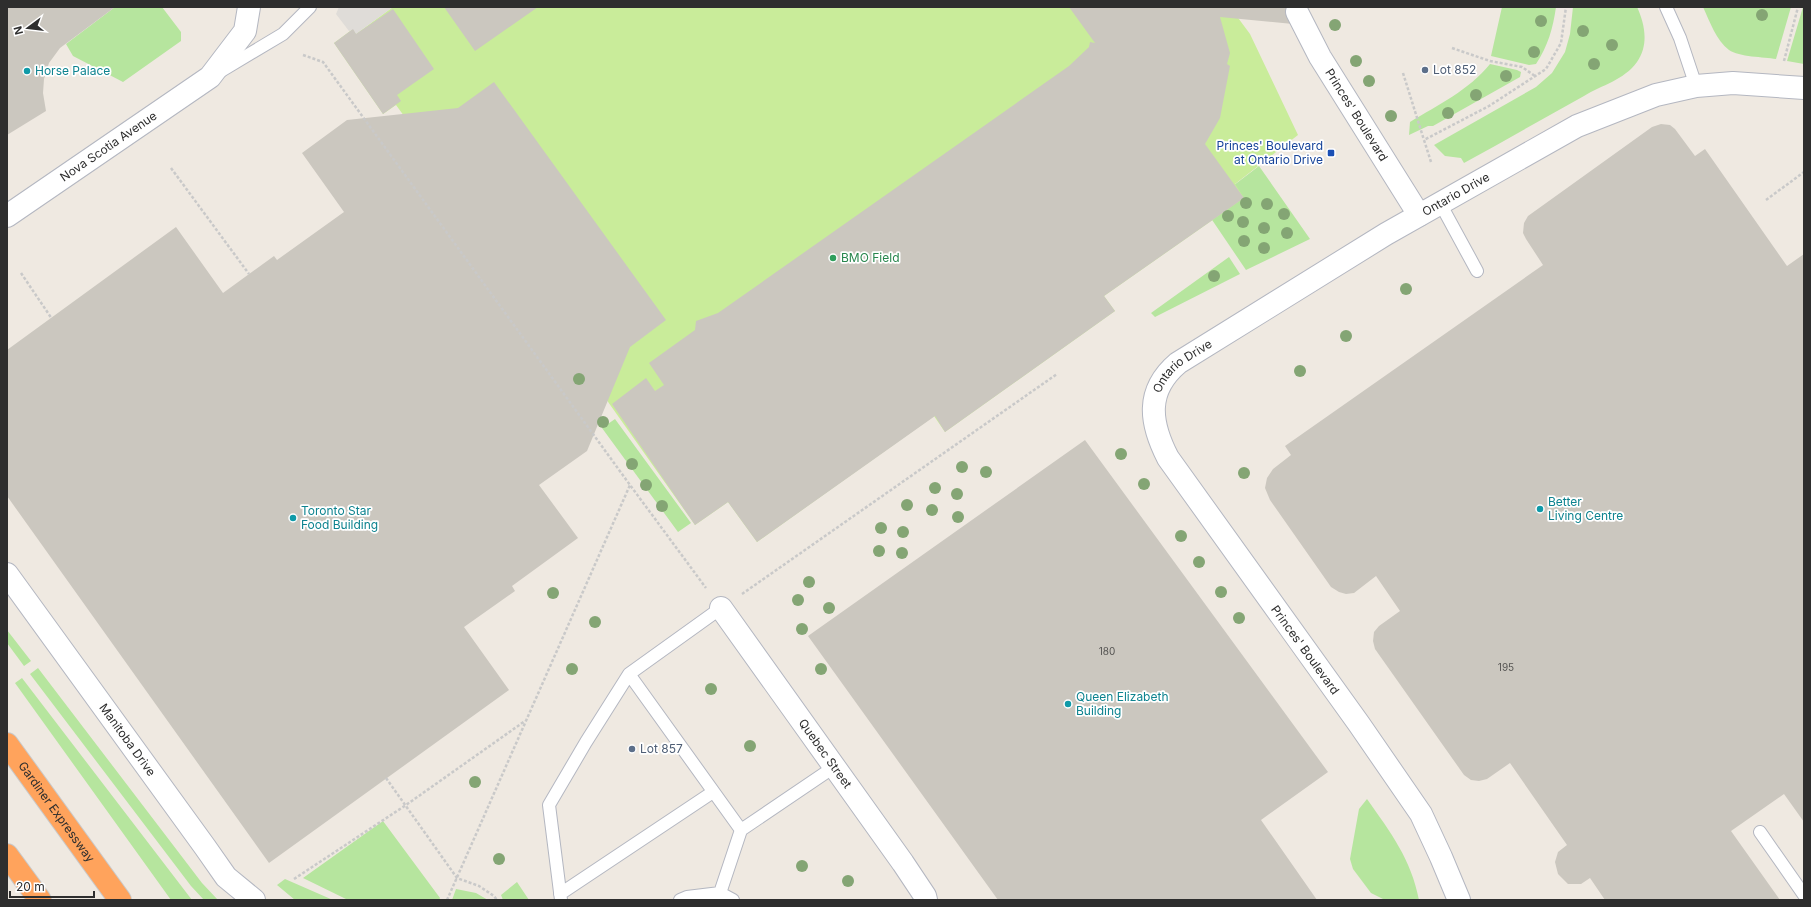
<svg xmlns="http://www.w3.org/2000/svg" width="1811" height="907" font-family="Inter,sans-serif">
<rect width="100%" height="100%" fill="#efe9e1"/>
<!-- green -->
<path fill="#b6e59e" d="M115,7H162L181,32V41L123,82L73,56L66,44Z
M1502,7H1556C1553,28 1548,46 1536,64L1529,65L1491,56Z
M1573,7H1637C1645,24 1649,45 1637,62C1624,80 1602,85 1584,96C1544,118 1504,141 1464,163L1461,158L1445,156L1434,145L1536,87L1552,73L1565,52L1570,34Z
M1703,7H1791L1776,59C1764,57 1739,57 1729,50C1716,40 1710,22 1703,7Z
M1803,7H1804V64L1787,61Z
M1490,64L1517,70L1521,72L1520,77L1433,126H1428L1409,135L1410,122C1438,105 1469,90 1490,64Z
M1259,166L1310,239L1246,270L1204,208Z
M1229,257L1240,274L1155,317L1151,313Z
M615,419L691,523L678,532L602,428Z
M7,630L31,661L24,666L7,643Z
M38,668L202,883L218,900H204L191,886L30,674Z
M22,678L192,900H171L15,683Z
M1367,799C1391,833 1411,859 1419,900H1385L1371,893L1353,869L1350,859L1359,809Z
M383,821L440,898L439,900H348L303,878Z
M285,879L333,900H295L277,885Z
M517,882L529,900H503L501,895Z
M456,889L476,893L488,900H452Z"/>
<!-- pitch -->
<path fill="#c9ec9a" d="M393,7H1230L1250,34L1298,135L1235,184L1244,198L1104,296L1115,311L945,432L934,416L757,542L728,502L695,525L459,191L396,105L383,114L334,43L353,29L356,34Z"/>
<!-- plaza -->
<path fill="#dfdcd8" d="M339,7H393L356,34L353,30L349,31L336,14Z"/>
<!-- building -->
<path fill="#cbc7bf" d="M7,7H115L60,48L49,63L44,79L43,93L46,111L7,135Z
M444,7H538L475,51Z
M1069,7H1291L1293,24L1220,17L1230,53L1227,64L1230,66L1220,118L1205,144L1244,198L1104,296L1115,311L945,432L935,416L757,542L728,502L695,525L612,404L646,378L655,391L664,385L649,363L695,330L696,321L718,313L1069,66L1089,47L1090,42L1095,43Z
M393,9L434,69L397,95L401,101L383,114L334,43L353,29L356,34Z
M494,82L666,320L630,347L587,451L539,485L578,538L512,586L515,591L464,627L509,690L269,863L7,496V350L176,227L223,293L274,256L277,260L344,212L302,153L347,120L458,108Z
M1661,124L1670,125L1675,129L1695,156L1705,149L1787,266L1804,254V822L1784,794L1731,831L1780,900H1605L1590,878L1581,884H1568L1558,874L1555,862L1558,852L1567,845L1510,763L1487,779L1479,781L1471,780L1464,775L1375,649L1373,641L1374,632L1379,626L1400,611L1376,576L1354,593L1346,594L1339,592L1331,587L1270,500L1265,488L1267,478L1273,469L1291,455L1285,446L1543,265L1526,239L1523,233L1524,223L1528,216L1652,127Z
M1085,440L1328,772L1261,820L1317,900H998L808,636Z"/>
<g fill="none" stroke-linecap="round" stroke-linejoin="round">
<defs>
<path id="service" d="M1666,7L1680,38L1696,86
M221,71L283,34L310,7
M1440,203L1477,271
M629,674L741,830L834,767
M1760,832L1804,895
M720,893L741,830
M560,894L713,792
M561,900L549,805L586,742L629,674L721,608
M680,900L687,897L720,893L733,900"/>
<g id="tertiary">
<path id="s1" d="M1297,12L1320,57L1419,215"/>
<path id="s2" d="M7,216L210,77L245,31L249,7"/>
<path id="s3" d="M7,574L205,847L226,877L254,900"/>
<path id="s4" d="M721,608L903,863L925,896L926,900"/>
<path id="s5" d="M1459,900L1441,857L1421,814L1359,724L1168,458C1150,423 1145,391 1178,363L1386,234L1577,126L1656,95L1696,86L1733,83L1804,88"/>
</g>
<g id="motorway">
<path id="s6" d="M7,744L120,900"/>
<path d="M7,855L40,900"/>
</g>
</defs>
<!-- service casing -->
<use href="#service" stroke="#b4b7c1" stroke-width="14"/>
<!-- tertiary casing -->
<use href="#tertiary" stroke="#b4b7c1" stroke-width="24"/>
<!-- motorway casing -->
<use href="#motorway" stroke="#c9c9c9" stroke-width="24"/>
<!-- path -->
<path stroke="#c9c9c9" stroke-width="2.5" stroke-dasharray="3 2" stroke-linecap="butt" d="M1452,48L1490,61L1522,67L1535,76
M303,55L323,62L630,485L706,588
M1784,61L1798,7
M1403,73L1424,140
M1431,162L1424,140L1489,106L1546,69L1561,43L1566,7
M171,168L249,274
M1766,200L1804,172
M21,273L52,319
M742,594L1057,374
M386,778L457,878L479,886L494,896L497,900
M294,879L406,805L525,721
M447,900L630,485"/>
<!-- service -->
<use href="#service" stroke="#fff" stroke-width="12"/>
<!-- tertiary -->
<use href="#tertiary" stroke="#fff" stroke-width="22"/>
<!-- motorway -->
<use href="#motorway" stroke="#ffa35c" stroke-width="22"/>
</g>
<!-- trees -->
<g fill="#84a574">
<circle cx="1762" cy="15" r="6"/>
<circle cx="1541" cy="21" r="6"/>
<circle cx="1335" cy="25" r="6"/>
<circle cx="1583" cy="31" r="6"/>
<circle cx="1612" cy="45" r="6"/>
<circle cx="1534" cy="52" r="6"/>
<circle cx="1356" cy="61" r="6"/>
<circle cx="1594" cy="64" r="6"/>
<circle cx="1506" cy="76" r="6"/>
<circle cx="1369" cy="81" r="6"/>
<circle cx="1476" cy="95" r="6"/>
<circle cx="1448" cy="113" r="6"/>
<circle cx="1391" cy="116" r="6"/>
<circle cx="1246" cy="203" r="6"/>
<circle cx="1267" cy="204" r="6"/>
<circle cx="1284" cy="214" r="6"/>
<circle cx="1228" cy="216" r="6"/>
<circle cx="1243" cy="222" r="6"/>
<circle cx="1264" cy="228" r="6"/>
<circle cx="1287" cy="233" r="6"/>
<circle cx="1244" cy="241" r="6"/>
<circle cx="1264" cy="248" r="6"/>
<circle cx="1214" cy="276" r="6"/>
<circle cx="1406" cy="289" r="6"/>
<circle cx="1346" cy="336" r="6"/>
<circle cx="1300" cy="371" r="6"/>
<circle cx="579" cy="379" r="6"/>
<circle cx="603" cy="422" r="6"/>
<circle cx="1121" cy="454" r="6"/>
<circle cx="632" cy="464" r="6"/>
<circle cx="962" cy="467" r="6"/>
<circle cx="986" cy="472" r="6"/>
<circle cx="1244" cy="473" r="6"/>
<circle cx="1144" cy="484" r="6"/>
<circle cx="646" cy="485" r="6"/>
<circle cx="935" cy="488" r="6"/>
<circle cx="957" cy="494" r="6"/>
<circle cx="907" cy="505" r="6"/>
<circle cx="662" cy="506" r="6"/>
<circle cx="932" cy="510" r="6"/>
<circle cx="958" cy="517" r="6"/>
<circle cx="881" cy="528" r="6"/>
<circle cx="903" cy="532" r="6"/>
<circle cx="1181" cy="536" r="6"/>
<circle cx="879" cy="551" r="6"/>
<circle cx="902" cy="553" r="6"/>
<circle cx="1199" cy="562" r="6"/>
<circle cx="809" cy="582" r="6"/>
<circle cx="1221" cy="592" r="6"/>
<circle cx="553" cy="593" r="6"/>
<circle cx="798" cy="600" r="6"/>
<circle cx="829" cy="608" r="6"/>
<circle cx="1239" cy="618" r="6"/>
<circle cx="595" cy="622" r="6"/>
<circle cx="802" cy="629" r="6"/>
<circle cx="572" cy="669" r="6"/>
<circle cx="821" cy="669" r="6"/>
<circle cx="711" cy="689" r="6"/>
<circle cx="750" cy="746" r="6"/>
<circle cx="475" cy="782" r="6"/>
<circle cx="499" cy="859" r="6"/>
<circle cx="802" cy="866" r="6"/>
<circle cx="848" cy="881" r="6"/>
</g>
<!-- markers -->
<g fill="#5c6f8a" stroke="#fff" stroke-width="1.5">
<circle cx="1425" cy="70" r="4"/>
<circle cx="632" cy="749" r="4"/>
</g>
<g fill="#0f9aa8" stroke="#fff" stroke-width="1.5">
<circle cx="27" cy="71" r="4"/>
<circle cx="1540" cy="509" r="4"/>
<circle cx="293" cy="518" r="4"/>
<circle cx="1068" cy="704" r="4"/>
</g>
<rect fill="#1a4fb4" stroke="#fff" stroke-width="1.5" x="1327" y="149" width="8" height="8" rx="2"/>
<circle fill="#2e9e5b" stroke="#fff" stroke-width="1.5" cx="833" cy="258" r="4"/>
<g text-anchor="middle" stroke-width="3.5" stroke-linejoin="round" paint-order="stroke">
<!-- number labels -->
<g font-size="10" fill="#555452">
<text x="1107" y="655">180</text>
<text x="1506" y="671">195</text>
</g>
<!-- service labels -->
<g font-size="12" fill="#4e5e75" stroke="#fff" text-anchor="start">
<text x="1433" y="74">Lot 852</text>
<text x="640" y="753">Lot 857</text>
</g>
<!-- culture labels -->
<g font-size="12" fill="#0d838f" stroke="#fff" text-anchor="start">
<text x="35" y="75">Horse Palace</text>
<text x="1548" y="506">Better<tspan x="1548" dy="14">Living Centre</tspan></text>
<text x="301" y="515">Toronto Star<tspan x="301" dy="14">Food Building</tspan></text>
<text x="1076" y="701">Queen Elizabeth<tspan x="1076" dy="14">Building</tspan></text>
</g>
<!-- street labels -->
<g font-size="12" fill="#2e2e2e" stroke="#fff">
<text dy="4" stroke="none"><textPath href="#s1" startOffset="119">Princes' Boulevard</textPath></text>
<text dy="4" stroke="none"><textPath href="#s2" startOffset="123">Nova Scotia Avenue</textPath></text>
<text dy="4" stroke="none"><textPath href="#s5" startOffset="961">Ontario Drive</textPath></text>
<text dy="4" stroke="none"><textPath href="#s5" startOffset="637">Ontario Drive</textPath></text>
<text transform="translate(1305 650) rotate(54)" y="4">Princes' Boulevard</text>
<text dy="4" stroke="none"><textPath href="#s3" startOffset="205">Manitoba Drive</textPath></text>
<text dy="4" stroke="none"><textPath href="#s4" startOffset="179">Quebec Street</textPath></text>
<text dy="4" stroke="none"><textPath href="#s6" startOffset="84">Gardiner Expressway</textPath></text>
</g>
<!-- transit labels -->
<g font-size="12" fill="#164399" stroke="#fff" text-anchor="end">
<text x="1323" y="150">Princes' Boulevard<tspan x="1323" dy="14">at Ontario Drive</tspan></text>
</g>
<!-- leisure labels -->
<g font-size="12" fill="#27864d" stroke="#fff" text-anchor="start">
<text x="841" y="262">BMO Field</text>
</g>
</g>
<!-- border -->
<rect width="1811" height="907" fill="none" stroke="#2e2e2e" stroke-width="16"/>
<!-- north arrow -->
<g transform="translate(28 28) rotate(255)" stroke="#ffffff" stroke-width="3" paint-order="stroke">
<path d="M0-3L7 15L0 10L-7 15Z" fill="#2e2e2e"/>
<text y="-6" font-size="11" font-weight="bold" text-anchor="middle" fill="#2e2e2e">N</text>
</g>
<!-- scale -->
<path d="M10 891v6h84v-6" fill="none" stroke="#2e2e2e" stroke-width="2"/>
<text x="16" y="891" font-size="12" fill="#2e2e2e" stroke="#ffffff" stroke-width="3" paint-order="stroke">20 m</text>
</svg>
